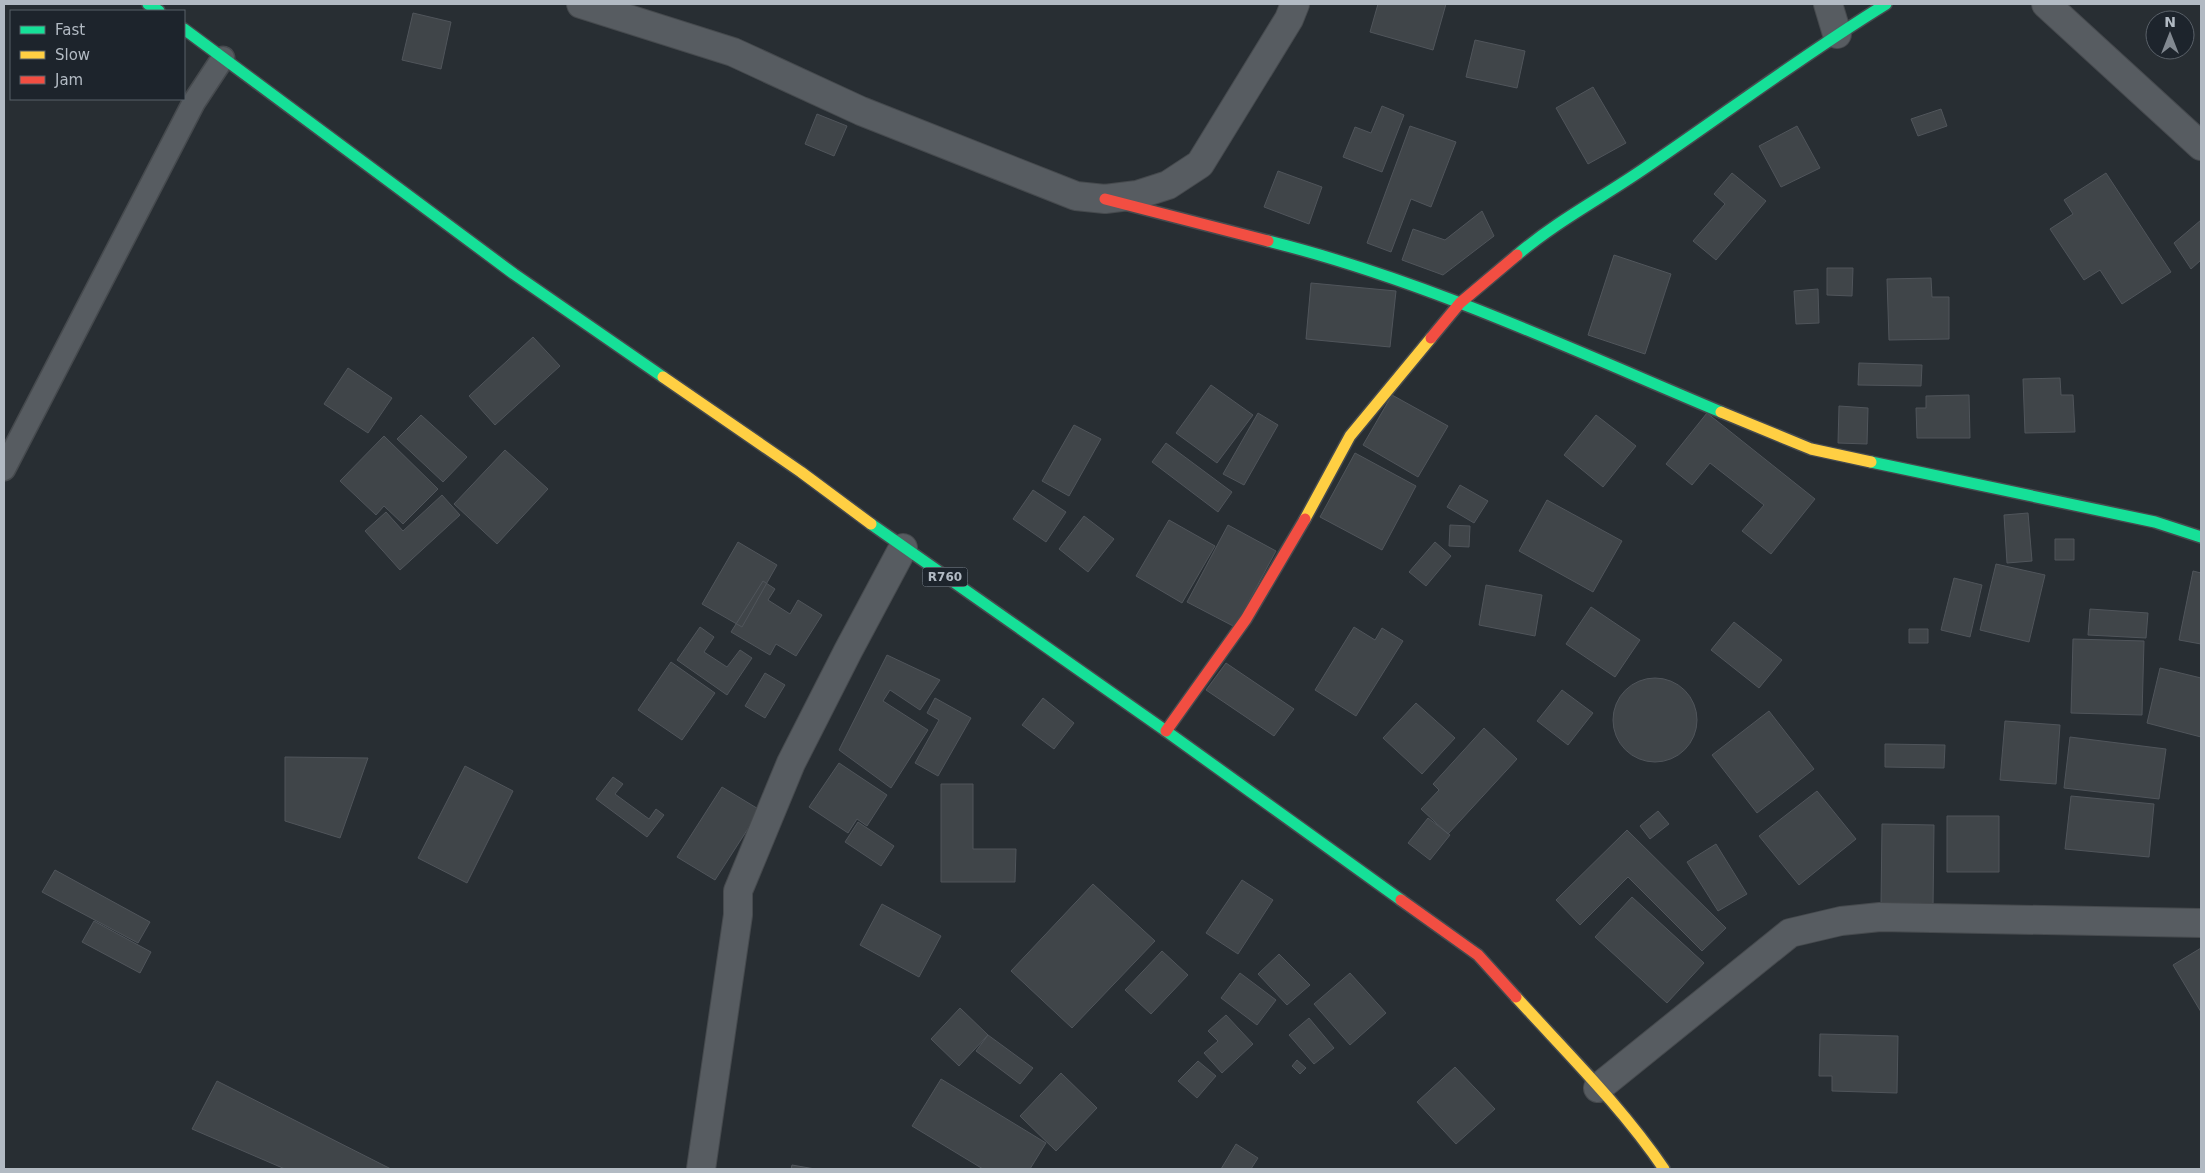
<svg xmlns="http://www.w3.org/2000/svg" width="2205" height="1173" font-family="'DejaVu Sans',sans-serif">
<rect width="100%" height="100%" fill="#282e33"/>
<!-- building -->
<path fill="#404549" stroke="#50555b" d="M1378,4H1446L1433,50L1370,32Z
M413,13L451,22L441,69L402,60Z
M1475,40L1525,51L1517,88L1466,77Z
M1593,87L1626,143L1588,164L1556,108Z
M1382,106L1404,115L1382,172L1343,157L1355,127L1371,133Z
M1941,109L1947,126L1918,136L1911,119Z
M817,114L847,126L834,156L805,144Z
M1410,126L1456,142L1431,207L1411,199L1391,252L1367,243Z
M1797,126L1820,168L1781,187L1759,146Z
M1278,171L1322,187L1309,224L1264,207Z
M1732,173L1766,201L1716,260L1693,241L1725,204L1714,194Z
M2106,173L2171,272L2122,304L2100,270L2084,280L2050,229L2073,214L2064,200Z
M1482,211L1494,236L1443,275L1402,260L1413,229L1445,240Z
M2201,220V260L2191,269L2174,243Z
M1614,255L1671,274L1645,354L1588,335Z
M1827,268H1853L1852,296L1827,295Z
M1931,278L1932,297H1949V339L1889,340L1887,279Z
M1311,283L1396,291L1390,347L1306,339Z
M1818,289L1819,323L1796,324L1794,291Z
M533,337L560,366L495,425L469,396Z
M1859,363L1922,365L1921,386L1858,385Z
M348,368L392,398L368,433L324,404Z
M2060,378L2061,395H2073L2075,432L2025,433L2023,379Z
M1211,385L1253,415L1217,463L1176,433Z
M1392,395L1448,426L1418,477L1363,445Z
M1969,395L1970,438H1917L1916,408H1926V396Z
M1839,406L1868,408L1867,444L1838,443Z
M1258,413L1278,425L1244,485L1223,474Z
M1707,413L1815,499L1771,554L1742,531L1764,505L1710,463L1692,485L1666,464Z
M421,415L467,457L443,482L397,439Z
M1596,415L1636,446L1603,487L1564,455Z
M1074,425L1101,439L1069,496L1042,481Z
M384,436L438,489L403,524L384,506L376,515L340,481Z
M1166,443L1232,492L1218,512L1152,462Z
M505,450L548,489L497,544L454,504Z
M1355,453L1416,486L1382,550L1320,517Z
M1460,485L1488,501L1474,523L1447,507Z
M1033,490L1066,512L1046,542L1013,519Z
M442,495L460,515L400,570L365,531L386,512L403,531Z
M1547,500L1622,541L1593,592L1519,551Z
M2028,513L2032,561L2007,563L2004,515Z
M1084,516L1114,539L1088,572L1059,549Z
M1169,520L1215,546L1182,603L1136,576Z
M1228,525L1276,551L1235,627L1187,602Z
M1450,525L1470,526L1469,547L1449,546Z
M2055,539H2074V560H2055Z
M738,542L777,565L742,627L702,604Z
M1435,542L1451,556L1426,586L1409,572Z
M1996,564L2045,575L2029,642L1980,630Z
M2193,571L2201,573V644L2179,640Z
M1954,578L1982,585L1970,637L1941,630Z
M763,581L775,589L768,600L790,614L798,600L822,615L796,656L776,644L770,655L731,632Z
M1486,585L1542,595L1535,636L1479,625Z
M1591,607L1640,640L1615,677L1566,644Z
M2090,609L2148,613L2146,638L2088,635Z
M1734,622L1782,660L1759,688L1711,650Z
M700,627L714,637L704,652L727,667L740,650L752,658L727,695L677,660Z
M1354,627L1375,640L1382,628L1403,641L1356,716L1315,690Z
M1909,629H1928V643H1909Z
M2073,639L2144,641L2142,715L2071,713Z
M887,655L940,680L920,710L890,690L883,701L928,730L891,788L839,750Z
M671,662L715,693L682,740L638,710Z
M1226,663L1294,709L1274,736L1206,690Z
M2160,668L2201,678V737L2147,723Z
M765,673L785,685L765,718L745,706Z
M1613 720a42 42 0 1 1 84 0a42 42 0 1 1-84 0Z
M1562,690L1593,713L1568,745L1537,721Z
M935,698L971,718L938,776L915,763L939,720L927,713Z
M1043,698L1074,723L1054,749L1022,725Z
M1416,703L1455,738L1422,774L1383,738Z
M1769,711L1814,769L1757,813L1712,755Z
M2005,721L2060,725L2056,784L2000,780Z
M1484,728L1517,759L1448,834L1421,809L1439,790L1433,784Z
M2070,737L2166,749L2159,799L2064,788Z
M1885,744L1945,745L1944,768L1885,767Z
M285,757L368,758L340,838L285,821Z
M839,763L887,795L867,826L857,819L848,833L809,807Z
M465,766L513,791L467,883L418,858Z
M613,777L623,784L615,794L649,819L656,809L664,815L647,837L596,799Z
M941,784H973V849H1016L1015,882H941Z
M722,787L760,810L715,880L677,857Z
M1817,791L1856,839L1799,885L1759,836Z
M2071,796L2154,804L2149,857L2065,849Z
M1658,811L1669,824L1650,839L1640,826Z
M1947,816H1999V872H1947Z
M1428,818L1450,835L1430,860L1408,843Z
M858,822L894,846L881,866L845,842Z
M1882,824L1934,825L1933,907L1881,906Z
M1627,830L1726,928L1702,951L1628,877L1580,925L1556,900Z
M1716,844L1747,894L1718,911L1687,862Z
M55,870L150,922L138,943L42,892Z
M1242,880L1273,900L1238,954L1206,933Z
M1093,884L1155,941L1072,1028L1011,971Z
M1632,897L1704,963L1667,1003L1595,937Z
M882,904L941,936L919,977L860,945Z
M94,921L151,952L140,973L82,942Z
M2201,948V1012L2173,965Z
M1162,951L1188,975L1151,1014L1125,990Z
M1279,954L1310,985L1287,1005L1258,974Z
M1240,973L1276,1000L1257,1025L1221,998Z
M1350,973L1386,1013L1350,1045L1314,1004Z
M960,1008L988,1035L959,1066L931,1039Z
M1226,1015L1253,1044L1222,1073L1204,1053L1218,1041L1208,1031Z
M1309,1018L1334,1048L1314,1064L1289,1035Z
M1820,1034L1898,1036L1897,1093L1832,1091V1076H1819Z
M988,1035L1033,1068L1020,1084L976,1051Z
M1297,1060L1306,1068L1300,1074L1292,1066Z
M1198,1061L1216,1076L1197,1098L1178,1081Z
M1455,1067L1495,1109L1456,1144L1417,1102Z
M1061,1073L1097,1108L1056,1151L1020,1116Z
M941,1079L1046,1143L1030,1169H983L912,1126Z
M217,1081L391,1169H285L192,1129Z
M1236,1144L1258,1158L1251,1169H1221Z
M792,1165L815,1169H791Z"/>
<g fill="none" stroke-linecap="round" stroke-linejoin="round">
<defs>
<path id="lane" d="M4,469L194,102L223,58"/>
<path id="street" d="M581,4L733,52L861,111L1076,196L1105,199L1137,195L1168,185L1200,164L1289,19L1295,4
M1828,4L1837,34
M2046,4L2201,146
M1598,1088L1790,933L1841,921L1880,917L2201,923
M701,1169L738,915V891L791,763L848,651L903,548"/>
<path id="fast" d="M148,4L159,11
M184,29L514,274L663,377
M1268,241C1425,280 1573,350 1721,412
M1517,255C1557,221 1603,197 1645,168C1726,113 1803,55 1886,4
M1871,462L2155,522L2201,537
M871,524L1166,731L1401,900"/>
<path id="slow" d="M663,377L801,472L871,524
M1721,412L1811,449L1871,462
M1305,519L1350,436L1431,338
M1516,997C1566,1052 1622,1107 1664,1169"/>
<path id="jam" d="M1105,199L1268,241
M1431,338L1460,303L1517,255
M1166,731L1246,619L1305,519
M1401,900L1478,955L1516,997"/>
</defs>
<!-- lane casing -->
<use href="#lane" stroke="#464a4e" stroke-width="25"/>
<!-- street casing -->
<use href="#street" stroke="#464a4e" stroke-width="30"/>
<!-- fast casing -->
<use href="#fast" stroke="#464a4e" stroke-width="14"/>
<!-- slow casing -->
<use href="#slow" stroke="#464a4e" stroke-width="14"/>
<!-- jam casing -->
<use href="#jam" stroke="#464a4e" stroke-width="14"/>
<!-- lane -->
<use href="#lane" stroke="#575c61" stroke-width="22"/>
<!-- street -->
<use href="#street" stroke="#575c61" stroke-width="28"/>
<!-- fast -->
<use href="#fast" stroke="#16e098" stroke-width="11"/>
<!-- slow -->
<use href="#slow" stroke="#ffcf43" stroke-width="11"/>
<!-- jam -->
<use href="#jam" stroke="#f24e42" stroke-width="11"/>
</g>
<g text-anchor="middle" stroke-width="5" stroke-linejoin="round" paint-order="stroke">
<!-- shield labels -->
<rect fill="#1d242c" stroke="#858d96" stroke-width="1" x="922.5" y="567.5" width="45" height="19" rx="4"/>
<g font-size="12" font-weight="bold" fill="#b2bac3">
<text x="945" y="581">R760</text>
</g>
</g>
<!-- border -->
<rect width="2205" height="1173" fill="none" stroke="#b2bac3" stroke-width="10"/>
<!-- legend -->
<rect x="10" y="10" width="175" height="90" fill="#1d242c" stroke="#596068"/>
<rect x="20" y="26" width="25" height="8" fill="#16e098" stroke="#596068"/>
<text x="55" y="35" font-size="15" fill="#b2bac3">Fast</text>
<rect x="20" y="51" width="25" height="8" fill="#ffcf43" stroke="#596068"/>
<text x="55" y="60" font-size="15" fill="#b2bac3">Slow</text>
<rect x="20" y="76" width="25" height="8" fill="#f24e42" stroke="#596068"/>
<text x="55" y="85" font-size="15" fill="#b2bac3">Jam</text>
<!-- north arrow -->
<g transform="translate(2170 35)"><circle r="24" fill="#1d242c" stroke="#596068"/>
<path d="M0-4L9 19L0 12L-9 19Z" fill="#828991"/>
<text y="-8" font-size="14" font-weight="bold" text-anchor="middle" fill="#b2bac3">N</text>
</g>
</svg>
